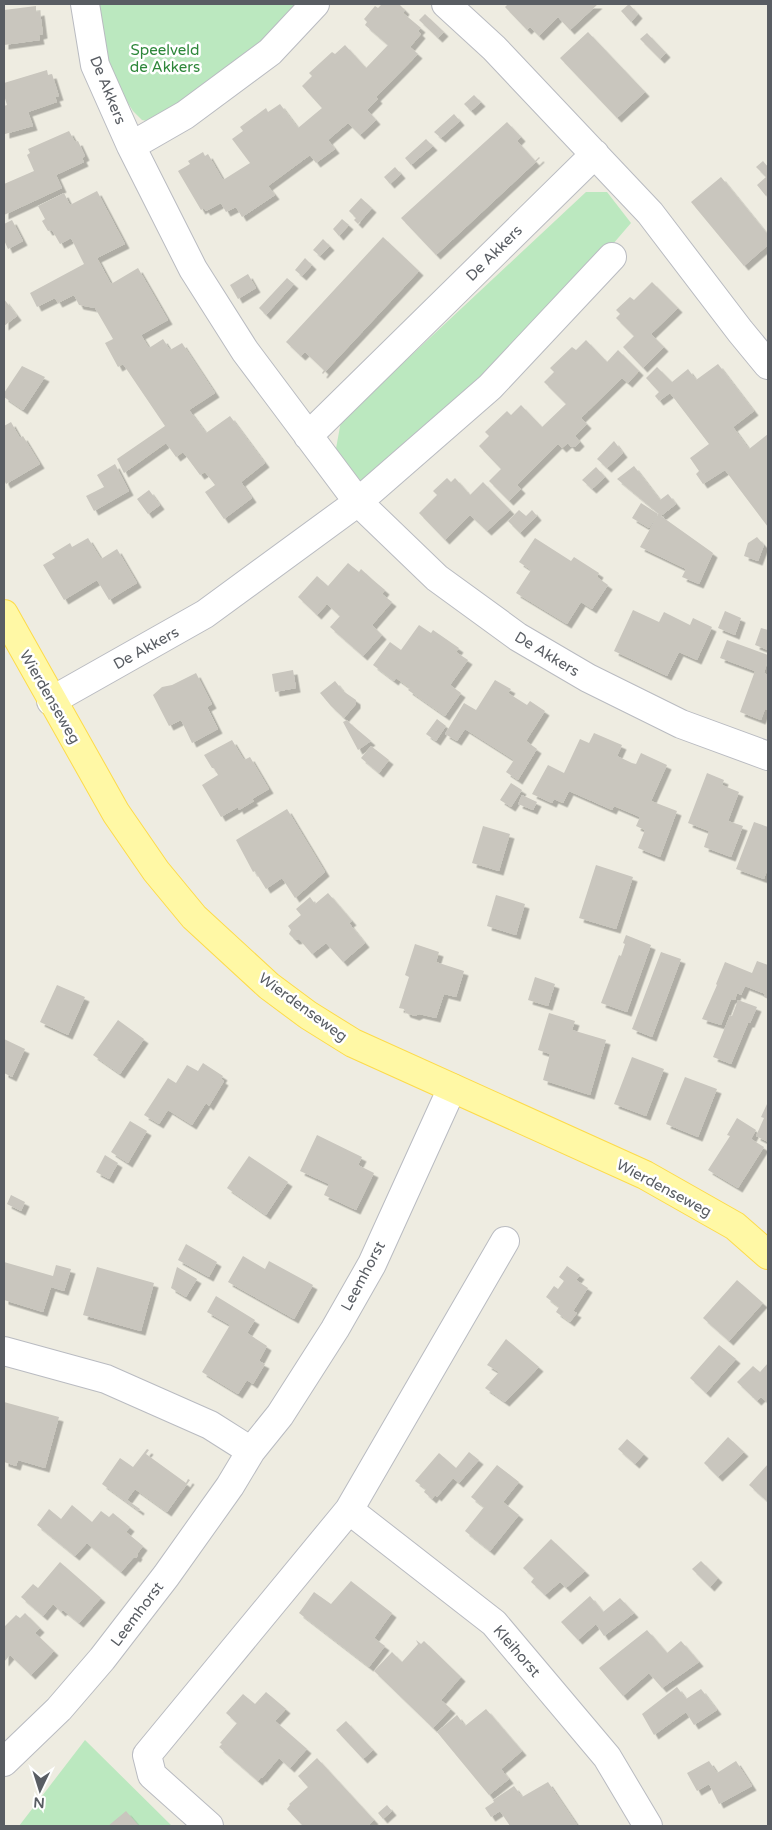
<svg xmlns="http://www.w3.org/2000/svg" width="772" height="1830" font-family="'Varela Round',sans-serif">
<defs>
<filter id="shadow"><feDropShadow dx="4.5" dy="4.5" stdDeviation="0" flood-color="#0004"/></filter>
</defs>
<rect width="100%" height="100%" fill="#eeece1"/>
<!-- green -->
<path fill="#bbe8bf" d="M97,4H313L168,125L142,120L133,111L117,86L106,60Z
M586,192H607L631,223L490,387L371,491L335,454L341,421Z
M85,1740L172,1826H19Z"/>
<!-- building -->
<path fill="#c9c6be" filter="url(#shadow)" d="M382,4H399L405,10L403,13L421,28L418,31L421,34L410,47L418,54L376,97L378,99L367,110L376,120L360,135L348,123L328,140L335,149L316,163L310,155L268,186L275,195L242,217L236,207L226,212L221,203L206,211L204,208L201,210L178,171L190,164L188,161L203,152L205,156L208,154L223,180L250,163L232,139L243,131L240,127L266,108L268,112L280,104L298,128L322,108L302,86L312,76L309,73L332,52L335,54L345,45L366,68L388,45L365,25L367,22L364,19L375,6L378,8Z
M508,4H598L570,30L558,17L539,36L530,27L527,30L505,7Z
M629,4L638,14L631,22L621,11Z
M36,6V12L40,11L43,34L39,35L40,40L4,45V10Z
M425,14L444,32L438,38L419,20Z
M588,32L645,92L617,118L560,58Z
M647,33L666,53L660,59L640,39Z
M47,70L48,75L52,74L59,96L55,97L57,102L28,112L33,126L5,134L4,106L7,105L4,95V88H5L4,83Z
M474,95L481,102L471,111L464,104Z
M454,114L460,121L441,138L434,132Z
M507,122L521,137L517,141L535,161L539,157L540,158L436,255L401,218Z
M69,131L75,142L78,141L85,156L82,158L84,162L56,175L62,188L4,215V184L34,171L27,155L30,153L28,149Z
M426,139L433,146L411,165L405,158Z
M763,161L768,167V194L766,196L757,185L766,177L756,167Z
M395,167L401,174L390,184L384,177Z
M721,177L768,235V245L744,266L691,202Z
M97,191L125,244L97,258L111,284L138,268L168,320L141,335L149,348L163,339L170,350L182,343L215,393L189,410L206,433L230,416L265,463L241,482L252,498L224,519L205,492L215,485L205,472L200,475L183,452L176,457L166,443L124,473L117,459L165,426L123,364L118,367L105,343L113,339L95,308L79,305L74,295L58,303L55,298L37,307L30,293L84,264L71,238L60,244L52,230L48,231L42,221L45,219L38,206L64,193L70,205Z
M361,198L372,208L358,224L354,220L356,218L349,211Z
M342,219L349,225L339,236L333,229Z
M12,220L23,241L8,249L4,240V224Z
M383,237L419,271L323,374L322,373L324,370L305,352L301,356L286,342Z
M323,239L330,246L320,256L313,250Z
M305,258L312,265L302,276L295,270Z
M248,274L256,288L238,299L230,285Z
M287,278L294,284L266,315L259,308Z
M652,282L678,308L651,334L664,347L643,368L623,347L634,336L616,318L620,314L616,310L630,297L634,300Z
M4,299L17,316L4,326Z
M586,340L607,362L618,350L639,371L628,383L622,378L581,418L587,424L575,436L580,442L575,447H571L568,443L562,448L558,444L517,485L521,489L509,501L489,481L501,469L479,446L489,436L485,432L507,411L511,415L521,405L542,427L566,404L544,382L554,372L550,368L572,347L576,350Z
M718,364L754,411L733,427L749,449L768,434V527L725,470L703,484L696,474L699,471L690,458L709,444L670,393L659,401L655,396L659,392L646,378L657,367L672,382L688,369L696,380Z
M22,366L45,377L23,410L4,397V393Z
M11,422L20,438L23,436L40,464L6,484L4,480V426Z
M614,441L623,453L607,468L597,459Z
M115,464L129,491L94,511L86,496L104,487L97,475Z
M634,466L660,500L668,494L676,504L661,516L713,553L699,584L682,577L686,569L640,547L660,511L658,513L617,479Z
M596,467L605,477L592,489L582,480Z
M447,478L451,482L455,478L470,495L483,482L510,510L487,531L470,515L445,540L419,513L437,495L433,491Z
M149,490L160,505L148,514L137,499Z
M641,503L658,514L649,528L632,518Z
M519,510L526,516L532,510L537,516L520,533L508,521Z
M757,537L764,545L758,561L744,556L748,543Z
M88,538L101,559L117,549L137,583L109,600L97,580L64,600L43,565L55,558L52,554L70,543L72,547Z
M535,538L571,561L574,557L599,573L597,577L608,585L592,609L581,602L567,624L516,593L531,570L519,562Z
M348,563L359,572L361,569L373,580L385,590L382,594L392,602L372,625L382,635L363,656L330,627L340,616L327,604L317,615L298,597L317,576L328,586Z
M633,610L659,622L664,612L690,625L693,618L712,627L697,660L679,652L667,676L614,651Z
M725,611L741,618L735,635L718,628Z
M419,625L431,633L433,630L459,648L456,652L468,660L450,685L461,693L445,716L408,690L410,688L396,678L394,681L373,665L390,642L401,650Z
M761,628L768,630V650L755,645Z
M727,640L768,655V660L764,673L768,675V710L765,709L761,720L740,712L755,671L720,658Z
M293,670L296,688L275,692L272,674Z
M196,673L212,704L207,707L218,729L192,743L181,720L169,726L153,695L162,687L172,685Z
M495,680L511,689L508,693L527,705L530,701L545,711L526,741L537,749L518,780L506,772L514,760L465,729L457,741L445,734L464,703L476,710Z
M335,681L343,691L356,700V704L344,718L331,706L320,693Z
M437,719L446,726L436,741L426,734Z
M347,720L353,726L371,741L358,750L343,722Z
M594,733L622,745L617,756L632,763L636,764L641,753L667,765L651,801L677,811L660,857L638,848L645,830L636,826L640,817L614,806L612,810L569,791L563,803L554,799L552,803L532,794L548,765L564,773L580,739L589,743Z
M232,740L244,760L250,757L269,789L252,799L254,801L239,810L238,807L221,817L202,785L218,775L214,768H212L204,755Z
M371,746L389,760L379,773L361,758Z
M707,773L724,780L722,785L739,792L728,821L743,826L731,857L704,847L709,831L688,823Z
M511,783L522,790L511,807L500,800Z
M522,795L537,802L533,810L518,804Z
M287,809L325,872L295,898L282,878L266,889L255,871L253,872L236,840Z
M754,822L768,827V868L764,879L736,869Z
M483,826L510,834L499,871L472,863Z
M596,865L633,877L616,929L579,918Z
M328,893L352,921L349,923L365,943L343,962L326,943L312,954L299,939L295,940L289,934L291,930L288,926L301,915L296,909L310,897L315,904Z
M496,895L525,904L516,935L487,926Z
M626,935L651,945L627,1012L601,1003L619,955L621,956L625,944L623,943Z
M415,944L439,952L436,962L464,971L456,997L444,994L436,1018L419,1014L415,1016L406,1013L404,1009L399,1008L409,977L405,975Z
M661,952L681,959L652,1037L632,1029Z
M757,961L768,965V999L764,997L765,994L745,986L741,995L737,993L735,1000L731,999L721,1025L702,1019L717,985L716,984L725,962L752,973Z
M535,977L555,984L548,1006L528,1000Z
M57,985L85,997L68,1035L40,1022Z
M738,1000L757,1007L750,1023H748L731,1064L713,1057L730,1015L732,1016Z
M549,1013L575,1021L572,1030L606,1040L590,1095L543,1080L550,1054L538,1050Z
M118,1020L144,1039L120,1074L93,1055Z
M4,1039L25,1049L12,1077L4,1073Z
M632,1057L664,1069L646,1116L614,1104Z
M203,1063L223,1076L221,1079L224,1081L209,1106L206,1103L192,1125L168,1110L159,1124L144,1115L168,1078L176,1083L187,1065L198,1071Z
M685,1077L717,1089L698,1137L666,1124Z
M767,1104L768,1105V1142L756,1136L764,1118L761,1117Z
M737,1118L756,1130L751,1139L764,1147L738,1188L708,1170L730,1136L727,1135Z
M130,1121L147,1131L128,1163L111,1152Z
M317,1135L362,1157L358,1165L374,1173L356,1210L324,1195L329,1184L300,1171Z
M105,1155L118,1163L109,1179L96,1172Z
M249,1156L288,1182L266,1215L227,1188Z
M11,1195L25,1202L21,1211L7,1204Z
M186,1244L217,1262L209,1277L178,1260Z
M243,1256L265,1269L269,1261L313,1285L294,1319L228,1282Z
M4,1262L53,1276L56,1265L71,1269L64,1291L51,1287L43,1312L4,1300Z
M567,1266L580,1275L576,1280L588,1288L573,1311L577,1313L570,1322L556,1312L559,1307L546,1297L554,1286L558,1289L564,1281L559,1277Z
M97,1267L154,1283L141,1331L83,1315Z
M177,1267L197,1279L186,1297L171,1288Z
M737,1280L763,1303L729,1341L703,1318Z
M216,1296L255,1320L247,1333L267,1346L259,1361L265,1364L253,1384L247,1380L238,1394L202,1372L230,1325L207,1312Z
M506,1339L539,1367L505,1402L485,1388L499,1372L487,1365Z
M719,1345L736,1359L706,1393L690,1378Z
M768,1363V1403L761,1397L757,1401L737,1382L753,1366L760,1372Z
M4,1402L59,1417L45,1468L18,1460L16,1466L4,1462Z
M728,1437L744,1452L718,1477L704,1463Z
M627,1439L644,1454L635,1464L618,1449Z
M147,1449L149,1450L146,1454L186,1483L188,1479L190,1480L167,1512L135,1489L127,1500L140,1509L139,1511L102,1484L120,1458L133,1467Z
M469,1452L479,1460L459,1483L453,1478L437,1497L435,1495L432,1499L424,1492L426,1489L415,1481L439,1453L456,1468Z
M768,1464V1502L749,1485Z
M497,1465L519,1482L503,1502L519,1515L490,1551L465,1531L484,1507L471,1497Z
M72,1505L92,1522L101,1511L109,1517L113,1513L130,1527L126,1532L143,1546L137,1554L138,1555L136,1558L134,1557L121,1572L87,1543L75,1556L37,1525L49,1509L61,1519Z
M551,1539L585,1571L566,1588L560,1582L545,1595L531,1582L534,1578L523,1568Z
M701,1561L718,1578L710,1587L692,1569Z
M60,1562L101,1598L79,1623L63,1610L61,1612L53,1604L43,1616L21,1597L33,1584L38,1588Z
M351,1581L392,1613L374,1638L385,1646L369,1667L299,1613L314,1592L331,1604Z
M590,1596L603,1612L620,1598L634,1613L604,1636L596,1624L578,1640L561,1622Z
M25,1613L40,1628L35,1633L54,1651L31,1675L10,1655L4,1662V1627L16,1615L20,1618Z
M647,1630L667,1653L681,1641L699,1662L662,1688L649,1673L623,1696L599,1668Z
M416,1640L421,1644L424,1641L461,1677L441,1700L451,1709L433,1728L374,1671L392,1652L402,1662L418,1644Z
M677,1687L686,1699L701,1689L717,1710L694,1725L686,1712L654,1735L642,1714Z
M266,1692L286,1709L275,1721L307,1749L290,1768L279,1758L262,1778L261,1777L258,1781L219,1747L222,1744L220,1743L237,1723L226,1713L243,1694L255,1704Z
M486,1709L522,1751L501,1769L509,1779L489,1795L437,1732L457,1715L465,1726Z
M346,1721L373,1750L363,1759L336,1730Z
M317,1758L374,1820L368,1826H303L287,1809L290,1805L289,1804L308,1787L298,1776Z
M709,1761L717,1773L736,1761L752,1786L719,1804L709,1784L697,1791L687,1773Z
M548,1782L577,1825L575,1826H510L500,1811L491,1817L485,1808L494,1802L493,1800L514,1786L522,1797Z
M387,1805L392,1811L383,1819L378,1813Z
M126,1811L139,1826H108Z"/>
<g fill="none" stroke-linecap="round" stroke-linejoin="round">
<defs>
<path id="minor" d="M85,4L95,65L131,146L193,269L245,351L358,502L437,578L518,637L588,678L681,724L768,756
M446,4L494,48L650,213L740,331L768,365
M131,146L185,115L270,52L315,4
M308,436L595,154
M51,701L205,614L358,502L490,387L612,257
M4,1351L106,1379L210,1425L251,1451
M349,1510L494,1623L607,1757L648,1826
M4,1762L59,1709L102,1659L166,1576L230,1486L251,1451L280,1415L335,1329L372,1264L452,1088
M209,1826L152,1775L147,1755L349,1510L505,1241"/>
<path id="major" d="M4,614L116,813L156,871L194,917L269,986L308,1015L353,1043L645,1175L735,1226L768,1255"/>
</defs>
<!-- minor casing -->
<use href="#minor" stroke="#b9bbc1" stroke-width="30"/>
<!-- major casing -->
<use href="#major" stroke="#fddb4a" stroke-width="30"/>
<!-- minor -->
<use href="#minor" stroke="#fff" stroke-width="28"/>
<!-- major -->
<use href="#major" stroke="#fff8a5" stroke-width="28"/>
</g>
<g text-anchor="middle" stroke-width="5" stroke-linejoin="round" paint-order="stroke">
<!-- park labels -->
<g font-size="15" fill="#2e873a" stroke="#fff">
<text x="165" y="55">Speelveld<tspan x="165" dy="17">de Akkers</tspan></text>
</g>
<!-- street labels -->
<g font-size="15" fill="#595d63" stroke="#fff">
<text transform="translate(108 90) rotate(68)" y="5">De Akkers</text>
<text transform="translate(494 253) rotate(-45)" y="5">De Akkers</text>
<text transform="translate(146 648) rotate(-29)" y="5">De Akkers</text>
<text transform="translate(547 654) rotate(31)" y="5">De Akkers</text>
<text transform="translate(50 697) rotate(60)" y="5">Wierdenseweg</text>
<text transform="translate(303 1007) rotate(36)" y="5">Wierdenseweg</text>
<text transform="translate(664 1188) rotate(28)" y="5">Wierdenseweg</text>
<text transform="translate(363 1276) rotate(-62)" y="5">Leemhorst</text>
<text transform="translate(137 1614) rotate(-53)" y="5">Leemhorst</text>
<text transform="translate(517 1651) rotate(49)" y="5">Kleihorst</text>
</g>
</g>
<!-- border -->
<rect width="772" height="1830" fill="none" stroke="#595d63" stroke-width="10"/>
<!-- north arrow -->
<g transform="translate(40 1790) rotate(184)" stroke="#ffffff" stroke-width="4" paint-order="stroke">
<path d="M0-4L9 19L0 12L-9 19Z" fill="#595d63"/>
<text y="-8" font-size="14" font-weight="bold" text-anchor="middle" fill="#595d63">N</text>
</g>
</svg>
